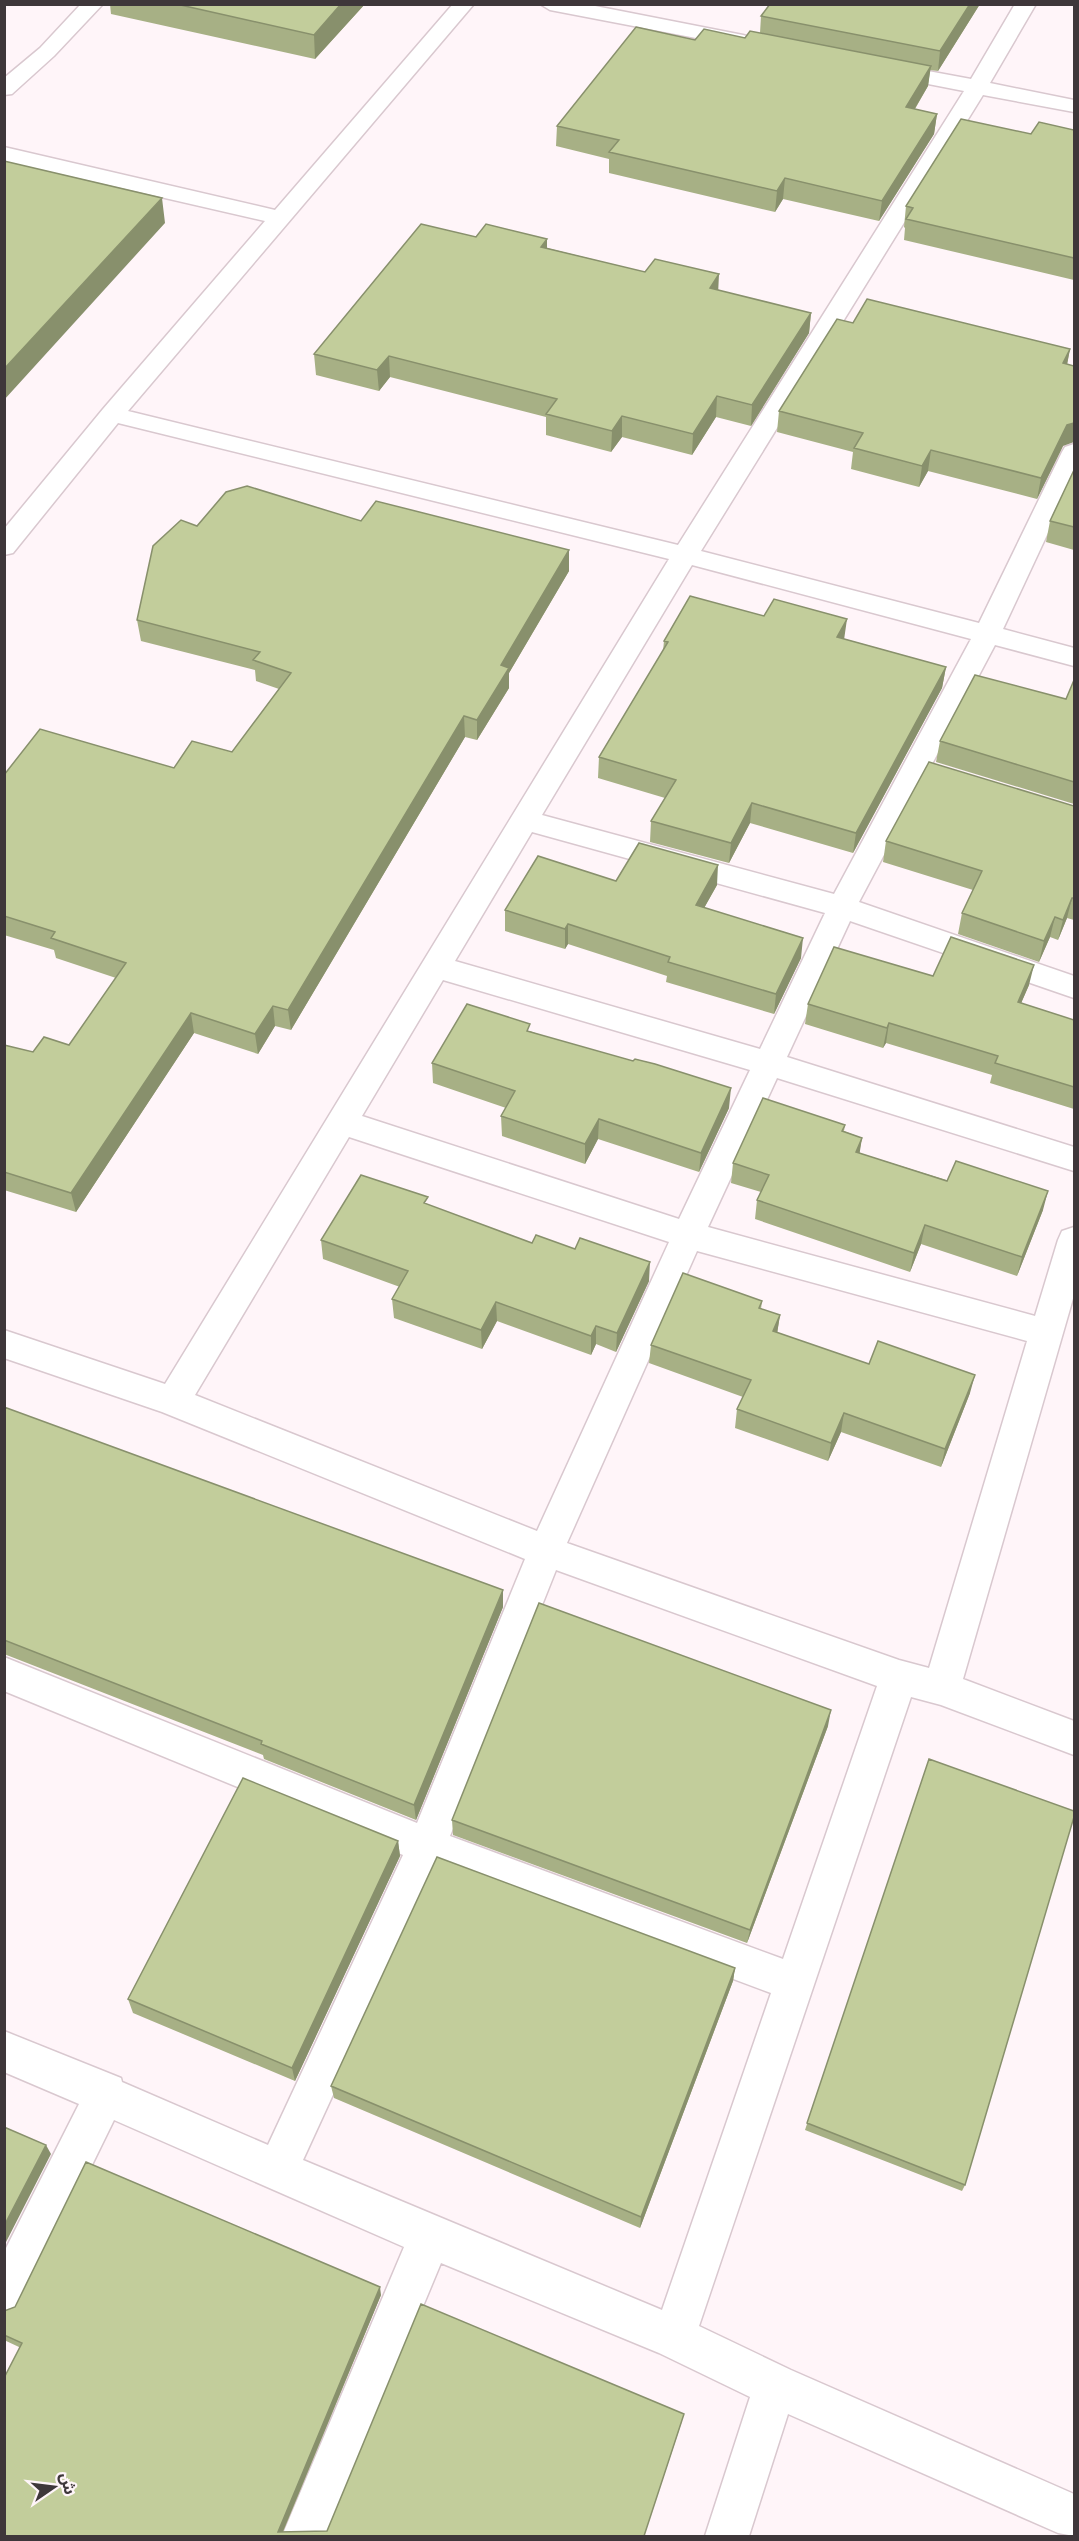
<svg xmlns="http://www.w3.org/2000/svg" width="1079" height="2541" font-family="'DM Sans','Noto Sans Arabic',sans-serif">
<rect width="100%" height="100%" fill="#fff5f9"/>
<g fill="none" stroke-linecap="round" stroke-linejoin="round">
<defs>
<path id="street" d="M81,4H103L54,56L12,94L4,95V78L40,48Z
M453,4H474L128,411L678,545L964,91L877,74L874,69L877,64L885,63L971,79L1015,4H1036L990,83L1074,100V112L983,95L701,551L979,623L1062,452L1065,447L1074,444V477L1003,629L1074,648V666L995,645L859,902L1074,976V998L850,921L787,1057L1074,1147V1171L777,1078L708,1227L1035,1316L1058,1240L1062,1231L1074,1227V1295L963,1679L1074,1721V1755L941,1705L911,1697L699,2326L791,2370L1074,2494V2536L1058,2533L788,2414L749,2536H705L750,2397L659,2353L441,2263L327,2536H282L404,2247L114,2120L19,2314L4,2320V2252L79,2104L4,2072V2031L121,2078L122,2082L268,2145L403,1855L4,1691V1657L417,1823L525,1559L162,1412L4,1358V1330L165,1384L669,559L118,423L13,553L4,555V529L103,409L265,221L4,161V147L275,210ZM692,565L971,639L834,894L542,815ZM532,832L825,913L760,1049L455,961ZM443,980L750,1070L679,1219L362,1116ZM349,1137L669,1242L537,1531L195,1395ZM697,1251L1027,1341L929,1668L899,1660L567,1543ZM556,1570L877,1686L783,1959L450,1836ZM437,1868L771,1993L662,2310L303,2160Z
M540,4H585L743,35L750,37L753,41L750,45L743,47L550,10Z"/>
</defs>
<!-- street casing -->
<use href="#street" stroke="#d9c8cf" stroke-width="3"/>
<!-- street -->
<use href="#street" fill="#fff" fill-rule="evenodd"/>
</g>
<!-- wall -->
<path fill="#a7b085" d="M110,4H365L315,59L111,14Z
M770,4H980L938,71L930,70L928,86L915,109L937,114L934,134L879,221L783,199L775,212L609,173V159L556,146L557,126L695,40L745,38L760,33L761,16Z
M1074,130V280L904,240L905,228L904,227L906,206L1031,134Z
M476,237L547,248L811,313L809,333L751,426L716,417L692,455L622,437L611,452L546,435V417L390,377L379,391L316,375L314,354Z
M853,323L1070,349L1067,364L1063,446L1037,499L928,471L919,487L851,469L853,452L777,432L779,411Z
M1074,470V550L1046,542L1050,521Z
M361,521L569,550V571L509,673V688L477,740L465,737L291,1030L275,1026L258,1054L194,1033L76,1212L4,1190V1045L33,1052L69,1045L116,978L56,958L54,950L4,935V775L174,768L232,752L279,689L256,681L255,670L141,641L137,620L197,526Z
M845,639L946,667L942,688L853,853L750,823L729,863L650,842L651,821L665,798L598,778L599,757L663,651L664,641Z
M1074,680V804L936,762L940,741L1066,699Z
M1074,806V920L1067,918L1058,940L1050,937L1039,962L958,934L962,913L973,890L883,862L886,841Z
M616,881L717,885L704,908L801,958L774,1014L666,982L667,976L568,944L565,949L505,931V910Z
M933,976L1029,985L1021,1003L1074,1020V1109L990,1083L992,1075L886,1043L883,1048L805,1024L808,1004Z
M530,1031L729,1108L699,1172L598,1139L585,1164L502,1136L501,1116L506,1108L433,1083L432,1063Z
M845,1125L844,1131L862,1138L859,1153L1043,1210L1017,1276L921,1244L910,1272L755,1219L757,1200L761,1192L731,1183L733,1163Z
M428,1205L532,1243L649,1281L616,1352L596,1344L591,1355L497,1321L482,1349L394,1318L392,1299L400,1287L323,1259L321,1240Z
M762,1301L761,1309L780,1315L777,1333L869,1364L970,1393L941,1467L841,1432L828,1461L735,1428L737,1409L743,1397L649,1363L651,1345Z
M4,1407L503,1607L416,1820L264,1759L263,1755L4,1654Z
M828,1726L747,1943L453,1835L452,1820Z
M929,1759L965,2185L962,2191L805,2130Z
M398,1841L400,1856L295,2081L133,2013L128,1999Z
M735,1968L733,1981L640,2228L334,2098L331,2086Z
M381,2295L283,2532L327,2531L682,2421L644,2536H4L19,2347L4,2340V2311Z"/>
<!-- shaded-wall -->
<path fill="#88906c" d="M341,4H365L315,59L314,35Z
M970,4H980L938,71L940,51Z
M931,66L928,86L904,127L906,107Z
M937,114L934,134L879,221L882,201Z
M785,178L783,199L775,212L777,191Z
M162,198L165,223L4,400V369Z
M547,239V260L541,247Z
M719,274L718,295L710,288Z
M811,313L809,333L751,426L752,405Z
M1070,349L1066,370L1063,363Z
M389,356L390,377L379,391L377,370Z
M717,396L716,417L692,455L693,434Z
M622,416V437L611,452L612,431Z
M1074,423V442L1063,446L1037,499L1041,478L1067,425Z
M931,450L928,471L919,487L922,466Z
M569,550V571L509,673V688L477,740V720L501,665Z
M847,619L844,640L837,637Z
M946,667L942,688L853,853L856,833Z
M464,716L465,737L291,1030L288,1010Z
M752,803L750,823L729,863L731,843Z
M718,865L717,885L694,926L696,905Z
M1072,898L1067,918L1058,940L1063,920Z
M1055,917L1050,937L1039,962L1044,941Z
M568,924V944L565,949V929Z
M803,938L801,958L774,1014L776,994Z
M1034,965L1029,985L1013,1022L1018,1002Z
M273,1006L275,1026L258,1054L255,1034Z
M191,1013L194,1033L76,1212L71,1193Z
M889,1023L886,1043L883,1048L887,1028Z
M731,1088L729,1108L699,1172L701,1153Z
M599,1119L598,1139L585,1164V1144Z
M862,1138L859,1157L856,1152Z
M1048,1191L1043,1210L1017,1276L1022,1257Z
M925,1225L921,1244L910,1272L914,1253Z
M650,1262L649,1281L616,1352L617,1333Z
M496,1302L497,1321L482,1349L481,1330Z
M780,1315L777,1334L773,1331Z
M596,1326V1344L591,1355V1336Z
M975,1375L970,1393L941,1467L945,1449Z
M844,1413L841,1432L828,1461L831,1443Z
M503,1590V1607L416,1820L414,1805Z
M831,1710L828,1726L747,1943L750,1930Z
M398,1841L400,1856L295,2081L292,2068Z
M735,1968L733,1981L640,2228L641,2217Z
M46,2145L51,2154L4,2246V2226Z
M380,2287L381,2295L281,2536L278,2532Z"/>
<!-- building -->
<path fill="#c2cd9b" stroke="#88906c" stroke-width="1.5" d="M176,4H341L314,35Z
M770,4H970L940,51L761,16Z
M636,27L695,40L704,29L745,38L750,31L931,66L906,107L937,114L882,201L785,178L777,191L609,152L619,140L557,126Z
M961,119L1031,134L1039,122L1074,130V258L906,219L913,208L906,206Z
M4,161L162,198L4,369Z
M421,224L476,237L486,224L547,239L541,247L645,272L655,259L719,274L710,288L811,313L752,405L717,396L693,434L622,416L612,431L546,414L557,399L389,356L377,370L314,354Z
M867,299L1070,349L1063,363L1074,366V423L1067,425L1041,478L931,450L922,466L854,448L863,433L779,411L837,319L853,323Z
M1074,470V527L1050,521Z
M247,486L361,521L376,501L569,550L501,665L509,668L477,720L464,716L288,1010L273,1006L255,1034L191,1013L71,1193L4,1172V1045L33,1052L44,1037L69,1045L126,963L51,938L55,932L4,916V775L40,729L174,768L192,741L232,752L291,673L253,660L260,652L137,620L153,546L181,520L197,526L226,492Z
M690,596L764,616L774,599L847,619L837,637L946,667L856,833L752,803L731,843L651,821L676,780L599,757L668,642L664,641Z
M975,675L1066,699L1074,680V782L940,741Z
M929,762L1074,806V898H1072L1063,920L1055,917L1044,941L962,913L982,871L886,841Z
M639,843L718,865L696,905L803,938L776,994L668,962L670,957L568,924L565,929L505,910L538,856L616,881Z
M951,937L1034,965L1018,1002L1074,1020V1087L995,1063L998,1056L889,1023L887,1028L808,1004L834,947L933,976Z
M467,1004L530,1024L527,1031L633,1061L635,1059L655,1064L731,1088L701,1153L599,1119L585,1144L501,1116L515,1091L432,1063Z
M763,1098L845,1125L842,1131L862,1138L856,1152L947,1181L956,1161L1048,1191L1022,1257L925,1225L914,1253L757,1200L769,1175L733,1163Z
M361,1175L428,1197L424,1203L532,1243L536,1235L575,1249L580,1238L650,1262L617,1333L596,1326L591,1336L496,1302L481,1330L392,1299L408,1271L321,1240Z
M683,1273L762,1301L759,1308L780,1315L773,1331L869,1364L878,1341L975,1375L945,1449L844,1413L831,1443L737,1409L751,1380L651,1345Z
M4,1407L503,1590L414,1805L261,1744L262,1741L4,1640Z
M539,1603L831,1710L750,1930L452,1820Z
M929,1759L1074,1811V1817L965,2185L807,2123Z
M243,1778L398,1841L292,2068L128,1999Z
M437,1857L735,1968L641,2217L331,2086Z
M4,2127L46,2145L4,2226Z
M86,2162L380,2287L278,2532L327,2531L421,2304L684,2414L644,2536H4V2378L22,2343L4,2335V2311L15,2307Z"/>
<!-- border -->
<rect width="1079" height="2541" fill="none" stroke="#3e373a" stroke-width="12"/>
<!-- north arrow -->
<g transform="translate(54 2487) rotate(76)" stroke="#fff5f9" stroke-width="4.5" paint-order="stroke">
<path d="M0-4.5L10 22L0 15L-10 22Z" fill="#3e373a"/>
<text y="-9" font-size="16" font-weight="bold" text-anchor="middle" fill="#3e373a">ش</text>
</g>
</svg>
